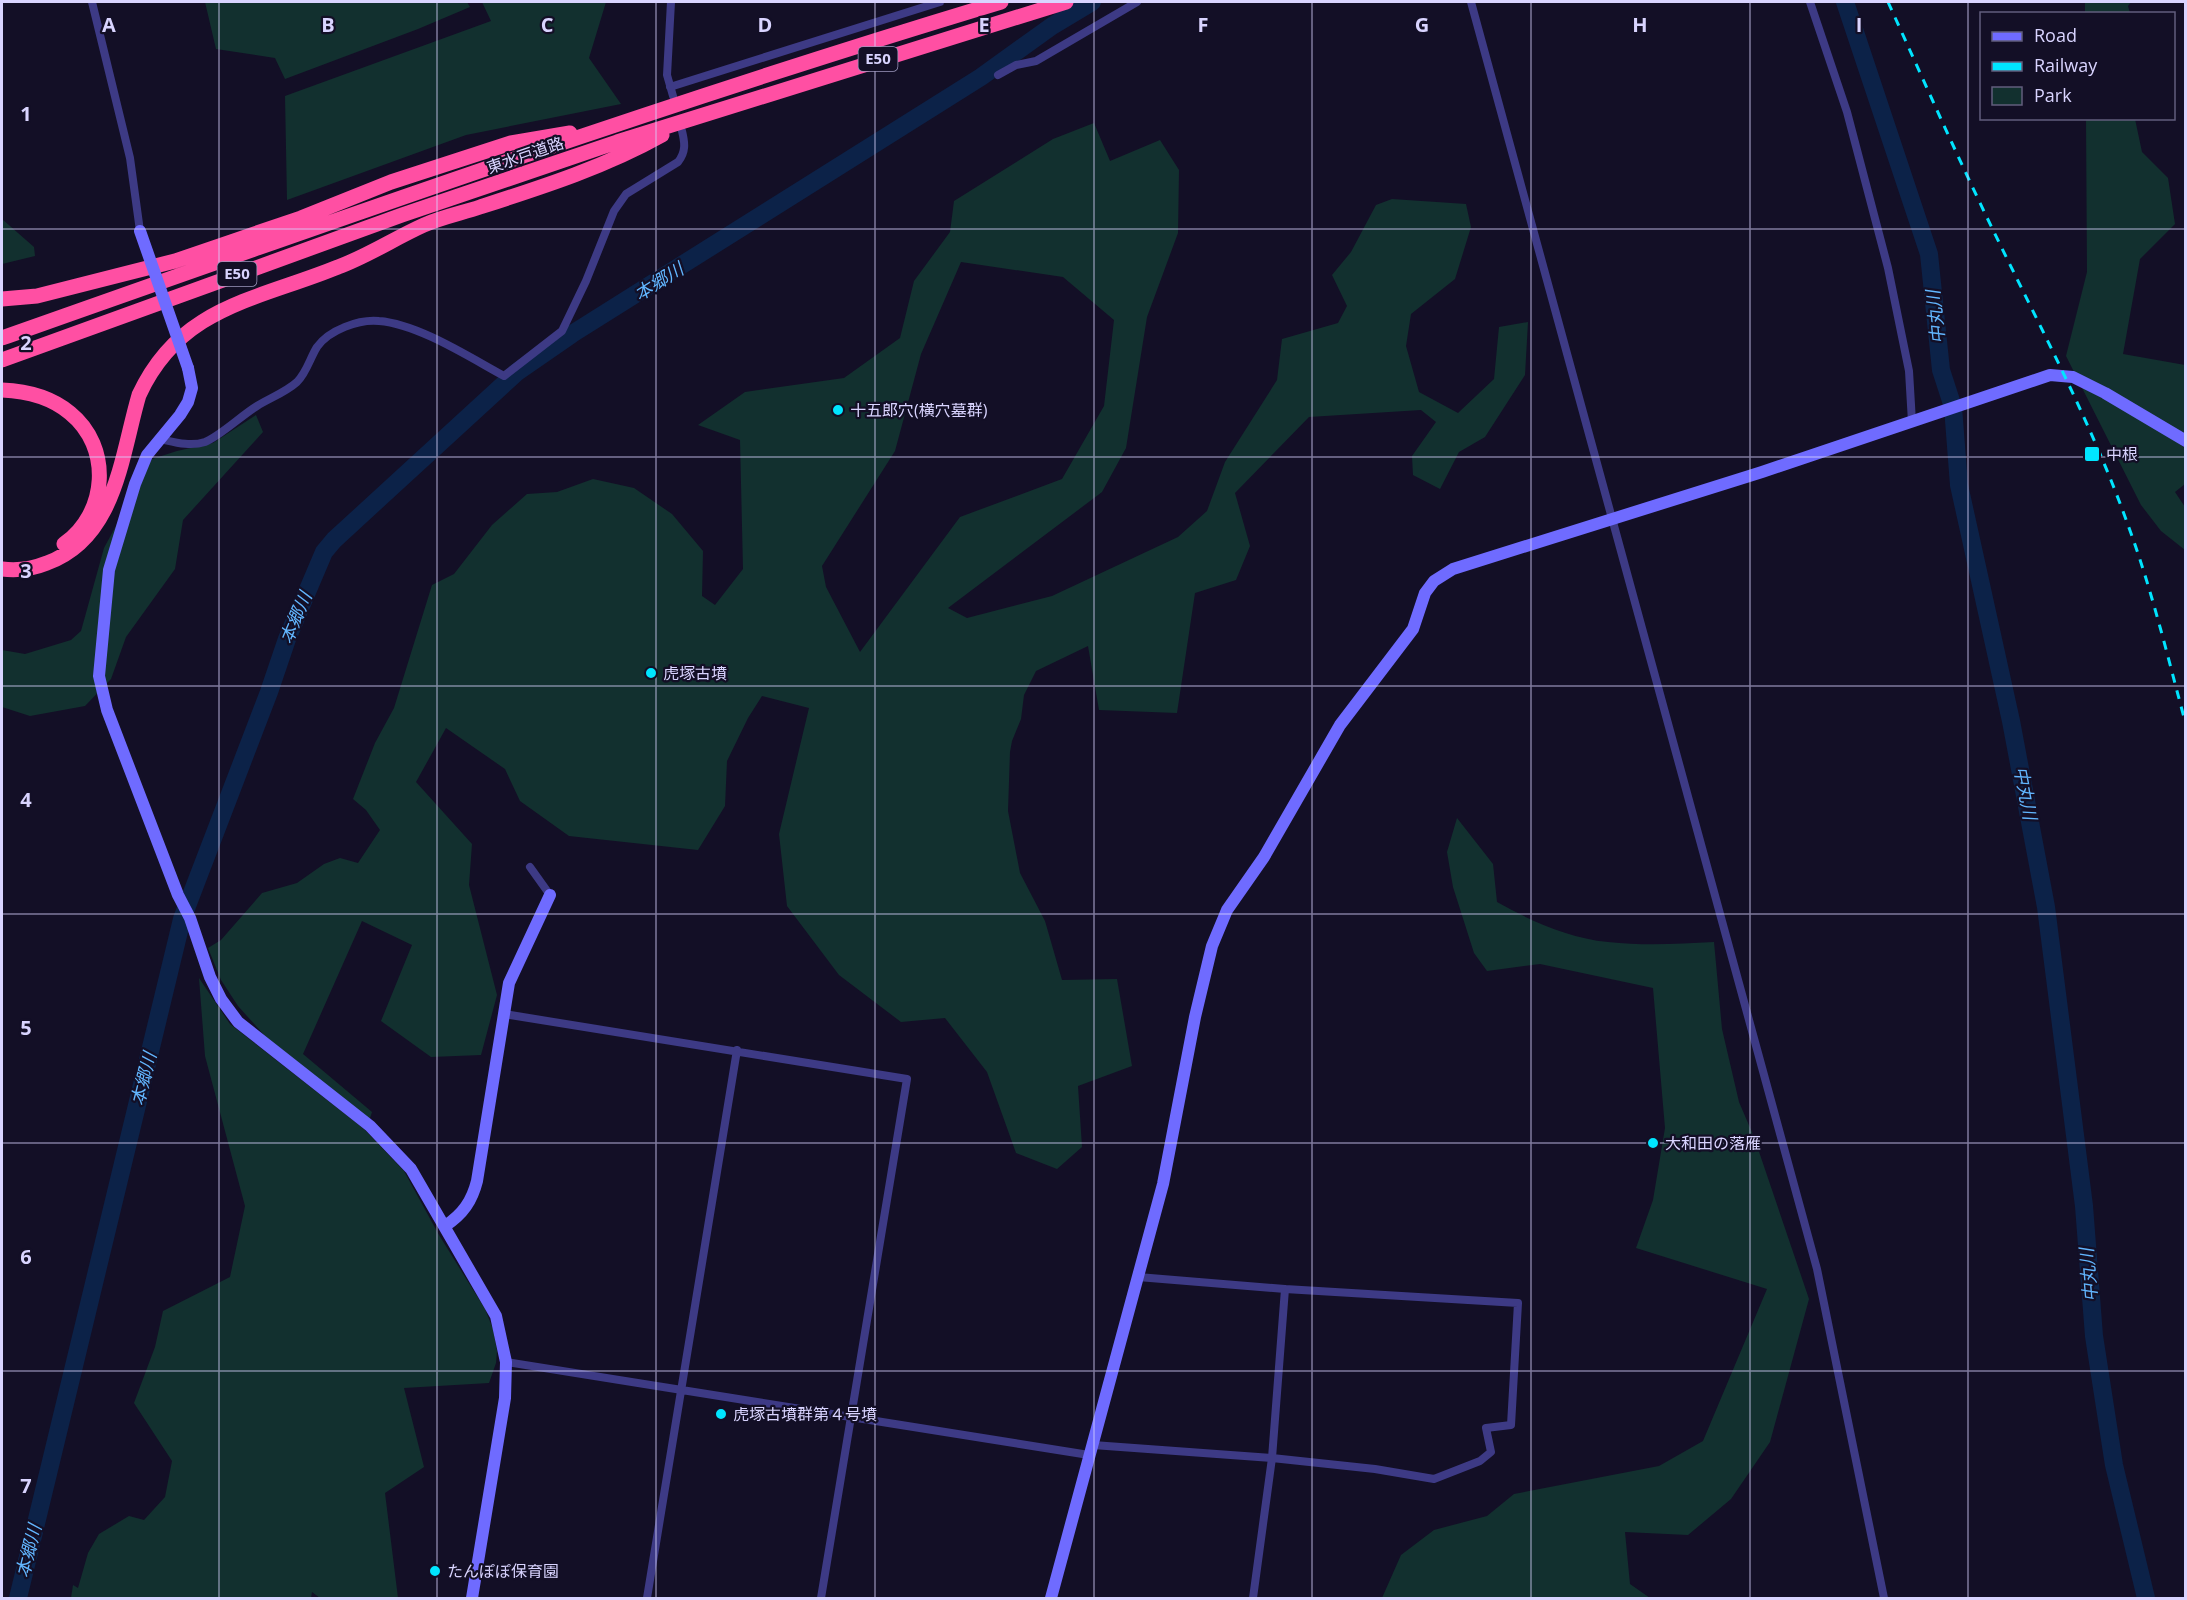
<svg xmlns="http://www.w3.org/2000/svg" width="2187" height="1600" font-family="'Open Sans','Noto Sans JP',sans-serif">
<rect width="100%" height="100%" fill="#130f26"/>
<!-- green -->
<path fill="#12302f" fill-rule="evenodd" d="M205,2H467L470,7L418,29L285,79L275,58L216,49Z
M482,2H606L589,58L621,104L466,135L287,200L285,96L491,21Z
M2085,2H2131L2128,6L2130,13H2085Z
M2086,119H2135L2142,152L2168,178L2175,224L2140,259L2123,354L2185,365V433L2178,443L2185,448V484L2175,492L2185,507V550L2161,531L2141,505L2066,356L2087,272Z
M1094,123L1110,161L1160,140L1179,170L1178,233L1147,317L1126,448L1102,492L948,608L967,618L1052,596L1178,537L1207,511L1225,462L1277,380L1282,339L1338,323L1347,306L1332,275L1351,252L1376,205L1392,199L1466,204L1471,227L1455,279L1411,314L1406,346L1419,392L1458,413L1494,379L1499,327L1528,322L1525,375L1485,437L1459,452L1440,489L1413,475L1412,456L1436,422L1421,410L1309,417L1235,493L1250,546L1236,580L1195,593L1177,713L1099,710L1088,646L1036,671L1024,695L1021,719L1012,741L1010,752L1008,811L1020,873L1045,921L1062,980L1117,979L1132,1066L1078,1086L1082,1147L1057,1169L1016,1153L987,1072L945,1018L901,1022L839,975L787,906L779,834L809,708L762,696L748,718L727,761L725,806L698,850L569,836L520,801L505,769L446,728L416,782L472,844L469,885L497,995L481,1055L431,1057L381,1021L412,945L362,921L303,1054L372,1112L369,1121L264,1035L238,1006L221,980L208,948L221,940L262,893L297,883L324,864L340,858L358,863L380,830L366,810L353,799L375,743L394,708L432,585L454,574L492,525L527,494L557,492L593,479L634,488L672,514L703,551L702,596L715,605L743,569L740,440L698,425L745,392L844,378L900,338L914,281L950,232L954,201L1053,139ZM961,262L1063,277L1114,320L1104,406L1062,479L960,517L860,652L826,587L822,566L895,451L921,354Z
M2,219L34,247L35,256L2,264Z
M256,415L263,432L183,520L175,569L126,637L111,679L85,706L30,716L2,707V650L25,654L71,640L81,631L104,548L152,459L177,451L213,443Z
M1457,818L1493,864L1497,902C1531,921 1568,938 1608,942C1643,946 1679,944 1714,942L1722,1029L1739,1102L1754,1137L1809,1299L1770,1442L1731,1499L1688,1535L1625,1532L1630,1584L1650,1598H1382L1401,1555L1434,1530L1487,1516L1514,1494L1659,1466L1703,1441L1767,1289L1636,1248L1653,1200L1665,1128L1653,988L1540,964L1487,971L1474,953L1453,887L1447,852Z
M199,978L230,1024L364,1129L404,1171L439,1235L485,1309L493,1329L497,1351L496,1363L489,1383L404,1388L424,1467L385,1493L398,1598H320L312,1592L311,1598H71L73,1585L78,1588L88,1553L99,1534L129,1516L144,1520L165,1497L172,1461L134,1403L155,1347L163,1311L230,1277L245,1206L205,1056Z"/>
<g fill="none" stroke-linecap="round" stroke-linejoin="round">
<!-- river -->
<path stroke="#0c2248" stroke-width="18" d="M1845,2L1929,254L1941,370L1953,407L1959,485L2011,721L2046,907L2084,1206L2094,1336L2114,1465L2146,1598
M18,1598L182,919L269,692L287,639L324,552L334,540L517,372L572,334L981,77L1052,26L1092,2"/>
<!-- street -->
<path stroke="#3d3a85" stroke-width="8" d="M92,2L130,158L140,231
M671,2L667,75L673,96
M1471,2L1817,1269L1884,1598
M1810,2L1847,112L1888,268L1909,371L1912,422
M998,75L1016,65L1036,61L1137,2
M670,87L940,2
M160,439C174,442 190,447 205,442C220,436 242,415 257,406C270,398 286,392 297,382C307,372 310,358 317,347C329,330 359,319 379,321C418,324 469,357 504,376L562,331L586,281L614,211L626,194L678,162C686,152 685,143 682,131
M530,867L550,895
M504,1014L907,1079L821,1598
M506,1362L1089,1455
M1093,1445L1272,1458L1375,1469L1434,1479L1480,1461L1491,1452L1486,1428L1511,1425L1518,1303L1285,1289L1138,1277
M647,1598L737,1050
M1253,1598L1272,1458L1285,1289"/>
<!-- secondary -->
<path stroke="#6f6bff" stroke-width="12" d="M188,368L192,388L188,402L180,415L147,455L135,484L109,570L99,676L107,710L178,895L190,918L210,977L221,999L238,1022L370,1126L411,1169L496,1316L506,1362L505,1398L472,1598
M445,1226C463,1214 472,1201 477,1181L509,983L550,895
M1051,1598L1163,1184L1195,1017L1212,946L1227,910L1264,857L1340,725L1413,629L1425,593L1434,581L1453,569L1762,472L2050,375L2073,377L2105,393L2186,441"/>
<!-- highway -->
<path stroke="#ff4fa3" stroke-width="15" d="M2,299L37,296L175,261L301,218L391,182L511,143L570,133
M2,338C333,221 665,103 1001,2
M2,360L402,215L617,142L1066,2
M2,390C26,391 51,397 70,413C112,447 108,513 64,544
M2,569C17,571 32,569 47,563C116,538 121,456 139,395C180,306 257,300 338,267C368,256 395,238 424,225C442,217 462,213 480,207C542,187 605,167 662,135"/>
<!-- rail -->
<path stroke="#00e5ff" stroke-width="3" stroke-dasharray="9 8" stroke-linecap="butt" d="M1888,2C1923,79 1957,156 1994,232C2041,329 2092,424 2128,525C2152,590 2168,658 2186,725"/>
<!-- secondary-bridge -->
<path stroke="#6f6bff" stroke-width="12" d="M140,231L188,368"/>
</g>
<!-- grid -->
<path fill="none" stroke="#d9d4ff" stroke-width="1.5" stroke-opacity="0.55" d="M219,2V1598M437,2V1598M656,2V1598M875,2V1598M1094,2V1598M1312,2V1598M1531,2V1598M1750,2V1598M1968,2V1598M2,229H2186M2,457H2186M2,686H2186M2,914H2186M2,1143H2186M2,1371H2186"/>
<!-- markers -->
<g fill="#00e5ff" stroke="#130f26" stroke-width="2">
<circle cx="838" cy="410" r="6"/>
<rect x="2084" y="446" width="16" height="16" rx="3"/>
<circle cx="651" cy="673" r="6"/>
<circle cx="1653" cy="1143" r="6"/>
<circle cx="721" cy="1414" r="6"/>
<circle cx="435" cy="1571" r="6"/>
</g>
<g text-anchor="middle" stroke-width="4.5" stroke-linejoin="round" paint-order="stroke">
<!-- shield labels -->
<g fill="#130f26" stroke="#9e99be" stroke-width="1.5">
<rect x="858.5" y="47" width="39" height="24" rx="4.5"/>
<rect x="217.5" y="262" width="39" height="24" rx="4.5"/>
</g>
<g font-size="15" font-weight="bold" fill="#d9d4ff">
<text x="878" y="64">E50</text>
<text x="237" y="279">E50</text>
</g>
<!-- street labels -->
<g font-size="16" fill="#d9d4ff" stroke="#130f26">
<text transform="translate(525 155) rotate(-19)" y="6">東水戸道路</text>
</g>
<!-- poi labels -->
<g font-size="16" fill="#d9d4ff" stroke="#130f26" text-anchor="start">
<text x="850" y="416">十五郎穴(横穴墓群)</text>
<text x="2106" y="460">中根</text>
<text x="663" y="679">虎塚古墳</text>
<text x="1665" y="1149">大和田の落雁</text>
<text x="733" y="1420">虎塚古墳群第４号墳</text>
<text x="447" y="1577">たんぽぽ保育園</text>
</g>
<!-- water labels -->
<g font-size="18" font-style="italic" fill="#62b6ff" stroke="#130f26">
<text transform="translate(659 282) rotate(-32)" y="6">本郷川</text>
<text transform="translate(1936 317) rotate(-96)" y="6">中丸川</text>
<text transform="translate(296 618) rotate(-67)" y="6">本郷川</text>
<text transform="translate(2025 793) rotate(79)" y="6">中丸川</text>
<text transform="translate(144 1079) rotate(-76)" y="6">本郷川</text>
<text transform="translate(2089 1275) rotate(-95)" y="6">中丸川</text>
<text transform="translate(29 1551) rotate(-76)" y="6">本郷川</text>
</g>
</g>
<g font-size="20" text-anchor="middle" font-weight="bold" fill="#d9d4ff" stroke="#130f26" stroke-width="4.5" stroke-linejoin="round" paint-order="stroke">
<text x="109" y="32">A</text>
<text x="328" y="32">B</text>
<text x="547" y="32">C</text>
<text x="765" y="32">D</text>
<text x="984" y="32">E</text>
<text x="1203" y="32">F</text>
<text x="1422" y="32">G</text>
<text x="1640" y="32">H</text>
<text x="1859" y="32">I</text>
<text x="26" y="121">1</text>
<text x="26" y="350">2</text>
<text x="26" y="578">3</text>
<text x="26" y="807">4</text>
<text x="26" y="1035">5</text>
<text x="26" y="1264">6</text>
<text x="26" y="1493">7</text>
</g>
<!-- border -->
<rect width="2187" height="1600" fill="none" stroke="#d9d4ff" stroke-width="6"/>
<!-- legend -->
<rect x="1980" y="12" width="195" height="108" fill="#130f26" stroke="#625e7d" stroke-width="1.5"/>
<rect x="1992" y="32" width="30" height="9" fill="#6f6bff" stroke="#625e7d" stroke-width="1.5"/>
<text x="2034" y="42" font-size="18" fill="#d9d4ff">Road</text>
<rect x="1992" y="62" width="30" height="9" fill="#00e5ff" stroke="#625e7d" stroke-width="1.5"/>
<text x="2034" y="72" font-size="18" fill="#d9d4ff">Railway</text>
<rect x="1992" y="87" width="30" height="18" fill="#12302f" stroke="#625e7d" stroke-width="1.5"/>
<text x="2034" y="102" font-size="18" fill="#d9d4ff">Park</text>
</svg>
